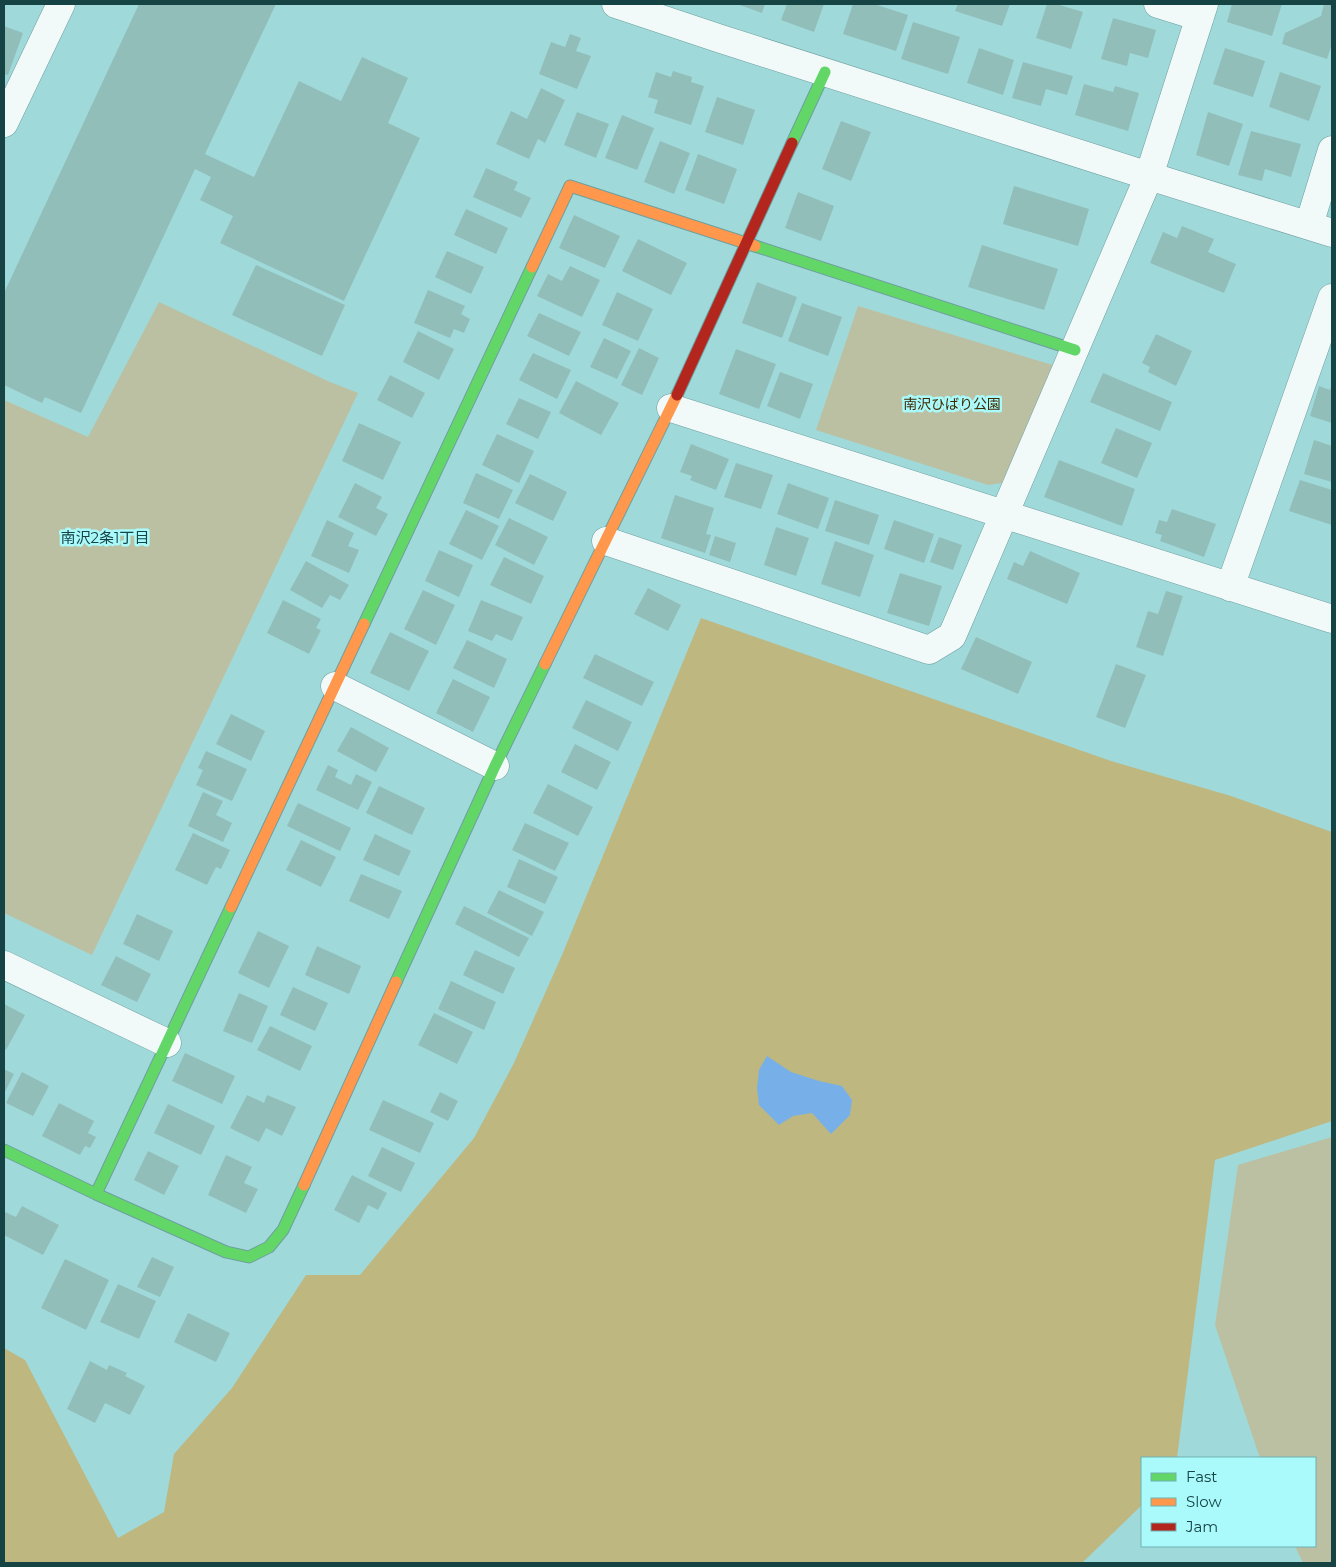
<svg xmlns="http://www.w3.org/2000/svg" width="1336" height="1567" font-family="Montserrat,'Noto Sans JP',sans-serif">
<rect width="100%" height="100%" fill="#a0d9da"/>
<!-- green -->
<path fill="#bbc0a2" d="M159,302L330,382L358,393L92,955L4,913V400L88,437Z
M858,306L1056,366L1002,483L988,485L816,430Z
M1332,1137V1563H1303L1295,1546H1315V1458H1260L1215,1325L1238,1165Z"/>
<!-- forest -->
<path fill="#beb780" d="M701,618L1111,761L1231,796L1332,832V1121L1215,1160L1177,1458H1142V1505L1082,1563H4V1348L25,1360L118,1538L164,1512L174,1454L232,1388L306,1275H360L474,1138L514,1063L562,955Z"/>
<!-- water -->
<path fill="#77b0e9" d="M767,1056L791,1072L819,1081L842,1086L852,1100L850,1115L831,1134L812,1113L793,1116L779,1125L759,1105L757,1088L759,1070Z"/>
<!-- building -->
<path fill="#92beba" d="M139,4H276L205,154L254,177L299,81L341,101L362,57L408,78L388,123L420,138L344,301L220,243L233,216L200,200L211,177L195,169L81,413L45,397L42,403L4,385V293Z
M737,4H765L762,13Z
M787,4H824L814,32L781,20Z
M853,4H874L908,15L896,51L843,34Z
M958,4H1010L1002,26L955,11Z
M1047,4H1056L1083,12L1071,49L1036,38Z
M1232,4H1282L1272,36L1227,22Z
M1324,4H1332V44L1327,59L1282,44L1285,33L1321,16Z
M1113,18L1156,30L1148,58L1130,53L1127,66L1101,59Z
M913,22L960,37L948,74L901,59Z
M4,26L23,33L8,75L4,74Z
M570,34L581,38L576,51L591,56L577,89L539,74L551,42L565,47Z
M979,48L1014,60L1003,95L967,83Z
M1225,48L1265,61L1253,97L1213,84Z
M1023,62L1073,76L1067,95L1046,89L1041,106L1012,98Z
M673,71L692,77L691,82L704,86L691,125L654,113L658,100L648,97L656,72L671,77Z
M1280,72L1321,86L1309,121L1269,107Z
M1084,84L1113,92L1115,86L1139,93L1128,131L1075,115Z
M541,88L565,100L545,143L538,139L529,159L496,144L511,111L527,119Z
M717,97L755,110L743,145L705,132Z
M577,112L609,124L596,158L564,145Z
M1208,112L1243,124L1229,166L1196,155Z
M622,115L654,128L637,170L605,158Z
M841,121L871,132L851,181L822,169Z
M1251,131L1301,144L1291,177L1265,169L1262,181L1238,175Z
M660,141L690,153L674,194L644,182Z
M698,154L737,169L724,204L685,190Z
M486,168L518,182L514,190L531,198L521,218L473,197Z
M1014,186L1089,209L1078,246L1003,224Z
M798,192L834,206L821,241L785,228Z
M466,209L508,228L496,254L454,235Z
M574,215L620,236L605,268L559,248Z
M1182,226L1214,239L1208,252L1236,264L1224,293L1150,263L1163,232L1177,238Z
M638,239L687,263L671,295L622,271Z
M982,245L1058,269L1044,310L968,287Z
M447,251L484,267L471,294L435,277Z
M256,265L345,305L322,356L232,315Z
M570,266L600,280L582,317L537,296L548,274L562,281Z
M757,282L797,297L782,338L742,323Z
M428,290L465,306L461,314L470,319L464,333L454,329L450,338L414,323Z
M617,292L653,309L638,341L602,325Z
M802,303L842,317L828,356L788,341Z
M539,313L581,332L569,356L527,336Z
M418,331L454,349L439,380L403,362Z
M1156,334L1192,351L1176,386L1148,372L1150,367L1142,363Z
M604,338L631,351L617,379L590,367Z
M639,348L659,358L642,395L621,385Z
M736,349L776,364L759,409L719,394Z
M533,353L571,370L557,399L519,380Z
M780,372L813,384L800,419L767,406Z
M1103,373L1172,402L1160,431L1090,402Z
M390,375L425,393L412,418L377,400Z
M576,381L619,403L601,435L559,413Z
M1332,383V423L1310,416L1319,386L1330,390Z
M519,398L551,412L538,439L506,424Z
M359,423L401,442L383,480L342,461Z
M1116,428L1152,443L1137,478L1101,463Z
M497,434L534,451L519,483L482,465Z
M1314,440L1332,446V482L1304,474Z
M691,444L729,459L716,490L690,480L692,476L680,472Z
M1059,460L1135,489L1122,526L1044,497Z
M736,463L773,475L761,509L724,497Z
M476,473L513,490L499,519L463,503Z
M530,474L567,492L553,521L515,503Z
M1300,480L1332,490V525L1289,511Z
M355,483L382,497L376,508L388,514L376,536L338,517Z
M788,483L829,498L818,529L777,514Z
M675,495L714,508L706,534L711,535L705,553L661,538Z
M835,500L879,515L869,545L825,531Z
M1172,509L1216,524L1204,557L1160,541L1162,535L1155,533L1159,520L1167,522Z
M466,510L499,526L482,560L449,544Z
M509,518L548,537L534,565L495,545Z
M327,520L354,533L348,546L359,550L349,573L311,556Z
M894,520L934,534L924,563L884,549Z
M776,527L809,538L796,576L764,565Z
M715,536L736,543L730,562L709,555Z
M939,537L962,545L953,570L930,562Z
M835,541L874,555L860,597L821,584Z
M439,550L473,565L459,597L425,581Z
M1030,551L1080,573L1067,604L1007,579L1014,562L1023,566Z
M504,557L544,576L531,604L490,585Z
M306,561L349,585L340,600L330,595L322,608L290,590Z
M900,573L942,586L929,626L887,613Z
M648,588L681,605L668,631L634,614Z
M423,590L455,605L436,645L404,629Z
M1166,591L1183,596L1163,656L1136,647L1148,611L1158,614Z
M283,600L321,619L316,628L321,630L309,654L267,633Z
M481,600L523,617L512,641L496,634L492,641L468,631Z
M390,632L429,651L409,691L370,673Z
M976,637L1032,662L1018,694L961,669Z
M467,640L507,659L494,688L453,668Z
M595,654L654,682L642,706L583,678Z
M1116,664L1146,675L1125,728L1096,717Z
M453,679L490,697L473,732L436,713Z
M586,700L632,722L618,751L572,728Z
M231,714L265,731L251,761L216,744Z
M351,727L389,748L376,772L337,751Z
M575,744L611,762L597,790L561,772Z
M206,751L247,769L232,801L196,785L203,770L198,768Z
M328,765L338,770L335,777L351,785L356,774L372,782L358,810L316,790Z
M548,784L593,807L578,836L533,813Z
M379,786L425,808L412,835L366,813Z
M203,792L223,801L216,815L232,823L223,842L188,826Z
M298,803L351,828L340,851L287,826Z
M525,823L569,843L555,871L512,850Z
M193,833L230,850L221,869L216,867L207,885L175,870Z
M375,834L411,851L399,876L363,860Z
M301,840L336,857L321,887L286,870Z
M519,859L558,877L545,904L507,887Z
M361,874L402,891L389,919L349,901Z
M499,890L544,912L532,936L487,913Z
M464,906L529,938L519,957L455,924Z
M137,914L173,931L159,961L123,944Z
M258,931L289,946L269,988L238,973Z
M317,946L361,966L349,994L305,975Z
M475,950L515,968L503,994L463,975Z
M116,956L151,974L137,1002L101,985Z
M451,981L496,1002L484,1030L438,1009Z
M293,987L328,1003L315,1031L280,1015Z
M239,993L268,1006L252,1043L223,1031Z
M4,1004L25,1015L6,1050L4,1048Z
M434,1013L473,1032L457,1064L418,1045Z
M270,1026L312,1046L300,1071L257,1050Z
M185,1053L235,1076L222,1104L172,1081Z
M4,1069L14,1074L4,1094Z
M22,1072L49,1086L33,1116L6,1103Z
M440,1092L458,1101L448,1121L430,1112Z
M247,1095L264,1103L267,1095L296,1107L282,1136L266,1128L259,1142L230,1128Z
M383,1100L434,1123L420,1153L369,1130Z
M59,1103L94,1121L88,1133L96,1137L90,1148L85,1146L80,1155L42,1136Z
M168,1104L215,1126L201,1155L154,1133Z
M382,1147L415,1163L401,1192L368,1176Z
M148,1151L179,1166L164,1195L134,1180Z
M226,1155L252,1167L244,1183L258,1189L246,1213L208,1195Z
M352,1175L387,1193L378,1210L368,1205L359,1223L334,1210Z
M22,1206L59,1225L43,1255L4,1235V1215L5,1212L16,1217Z
M152,1257L174,1267L160,1297L137,1287Z
M65,1259L109,1280L86,1330L41,1308Z
M118,1284L156,1301L139,1339L100,1322Z
M188,1313L230,1333L216,1362L174,1342Z
M90,1361L107,1370L109,1365L127,1373L125,1376L145,1386L130,1415L105,1403L95,1423L67,1409Z"/>
<g fill="none" stroke-linecap="round" stroke-linejoin="round">
<defs>
<path id="street" d="M616,4L718,38L1149,176L1332,233
M1158,4L1200,17
M4,123L61,4
M1309,225L1332,150
M671,408L1332,619
M606,541L929,650L952,636L1149,176L1204,4
M1230,587L1332,298
M335,686L495,766
M4,965L167,1043"/>
<path id="fast" d="M792,143L825,72
M755,246L1075,350
M364,624L532,267
M396,982L495,766L545,664
M4,1150L96,1194L226,1252L249,1257L269,1247L283,1230L304,1185
M96,1194L231,907"/>
<path id="slow" d="M532,267L570,186L755,246
M545,664L677,395
M231,907L364,624
M304,1185L396,982"/>
<path id="jam" d="M677,395L792,143"/>
</defs>
<!-- street casing -->
<use href="#street" stroke="#6e9f9f" stroke-width="29"/>
<!-- fast casing -->
<use href="#fast" stroke="#6e9f9f" stroke-width="13"/>
<!-- slow casing -->
<use href="#slow" stroke="#6e9f9f" stroke-width="13"/>
<!-- jam casing -->
<use href="#jam" stroke="#6e9f9f" stroke-width="13"/>
<!-- street -->
<use href="#street" stroke="#f1f9f9" stroke-width="28"/>
<!-- fast -->
<use href="#fast" stroke="#63d668" stroke-width="11"/>
<!-- slow -->
<use href="#slow" stroke="#ff974d" stroke-width="11"/>
<!-- jam -->
<use href="#jam" stroke="#b3261e" stroke-width="11"/>
</g>
<g text-anchor="middle" stroke-width="5" stroke-linejoin="round" paint-order="stroke">
<!-- park labels -->
<g font-size="14" fill="#412a00" stroke="#aafafb">
<text x="952" y="409">南沢ひばり公園</text>
</g>
<!-- neighbourhood labels -->
<g font-size="15" fill="#164344" stroke="#aafafb">
<text x="105" y="543">南沢2条1丁目</text>
</g>
</g>
<!-- border -->
<rect width="1336" height="1567" fill="none" stroke="#164344" stroke-width="10"/>
<!-- legend -->
<rect x="1141" y="1457" width="175" height="90" fill="#aafafb" stroke="#6fb1b2"/>
<rect x="1151" y="1473" width="25" height="8" fill="#63d668" stroke="#6fb1b2"/>
<text x="1186" y="1482" font-size="15" fill="#164344">Fast</text>
<rect x="1151" y="1498" width="25" height="8" fill="#ff974d" stroke="#6fb1b2"/>
<text x="1186" y="1507" font-size="15" fill="#164344">Slow</text>
<rect x="1151" y="1523" width="25" height="8" fill="#b3261e" stroke="#6fb1b2"/>
<text x="1186" y="1532" font-size="15" fill="#164344">Jam</text>
</svg>
